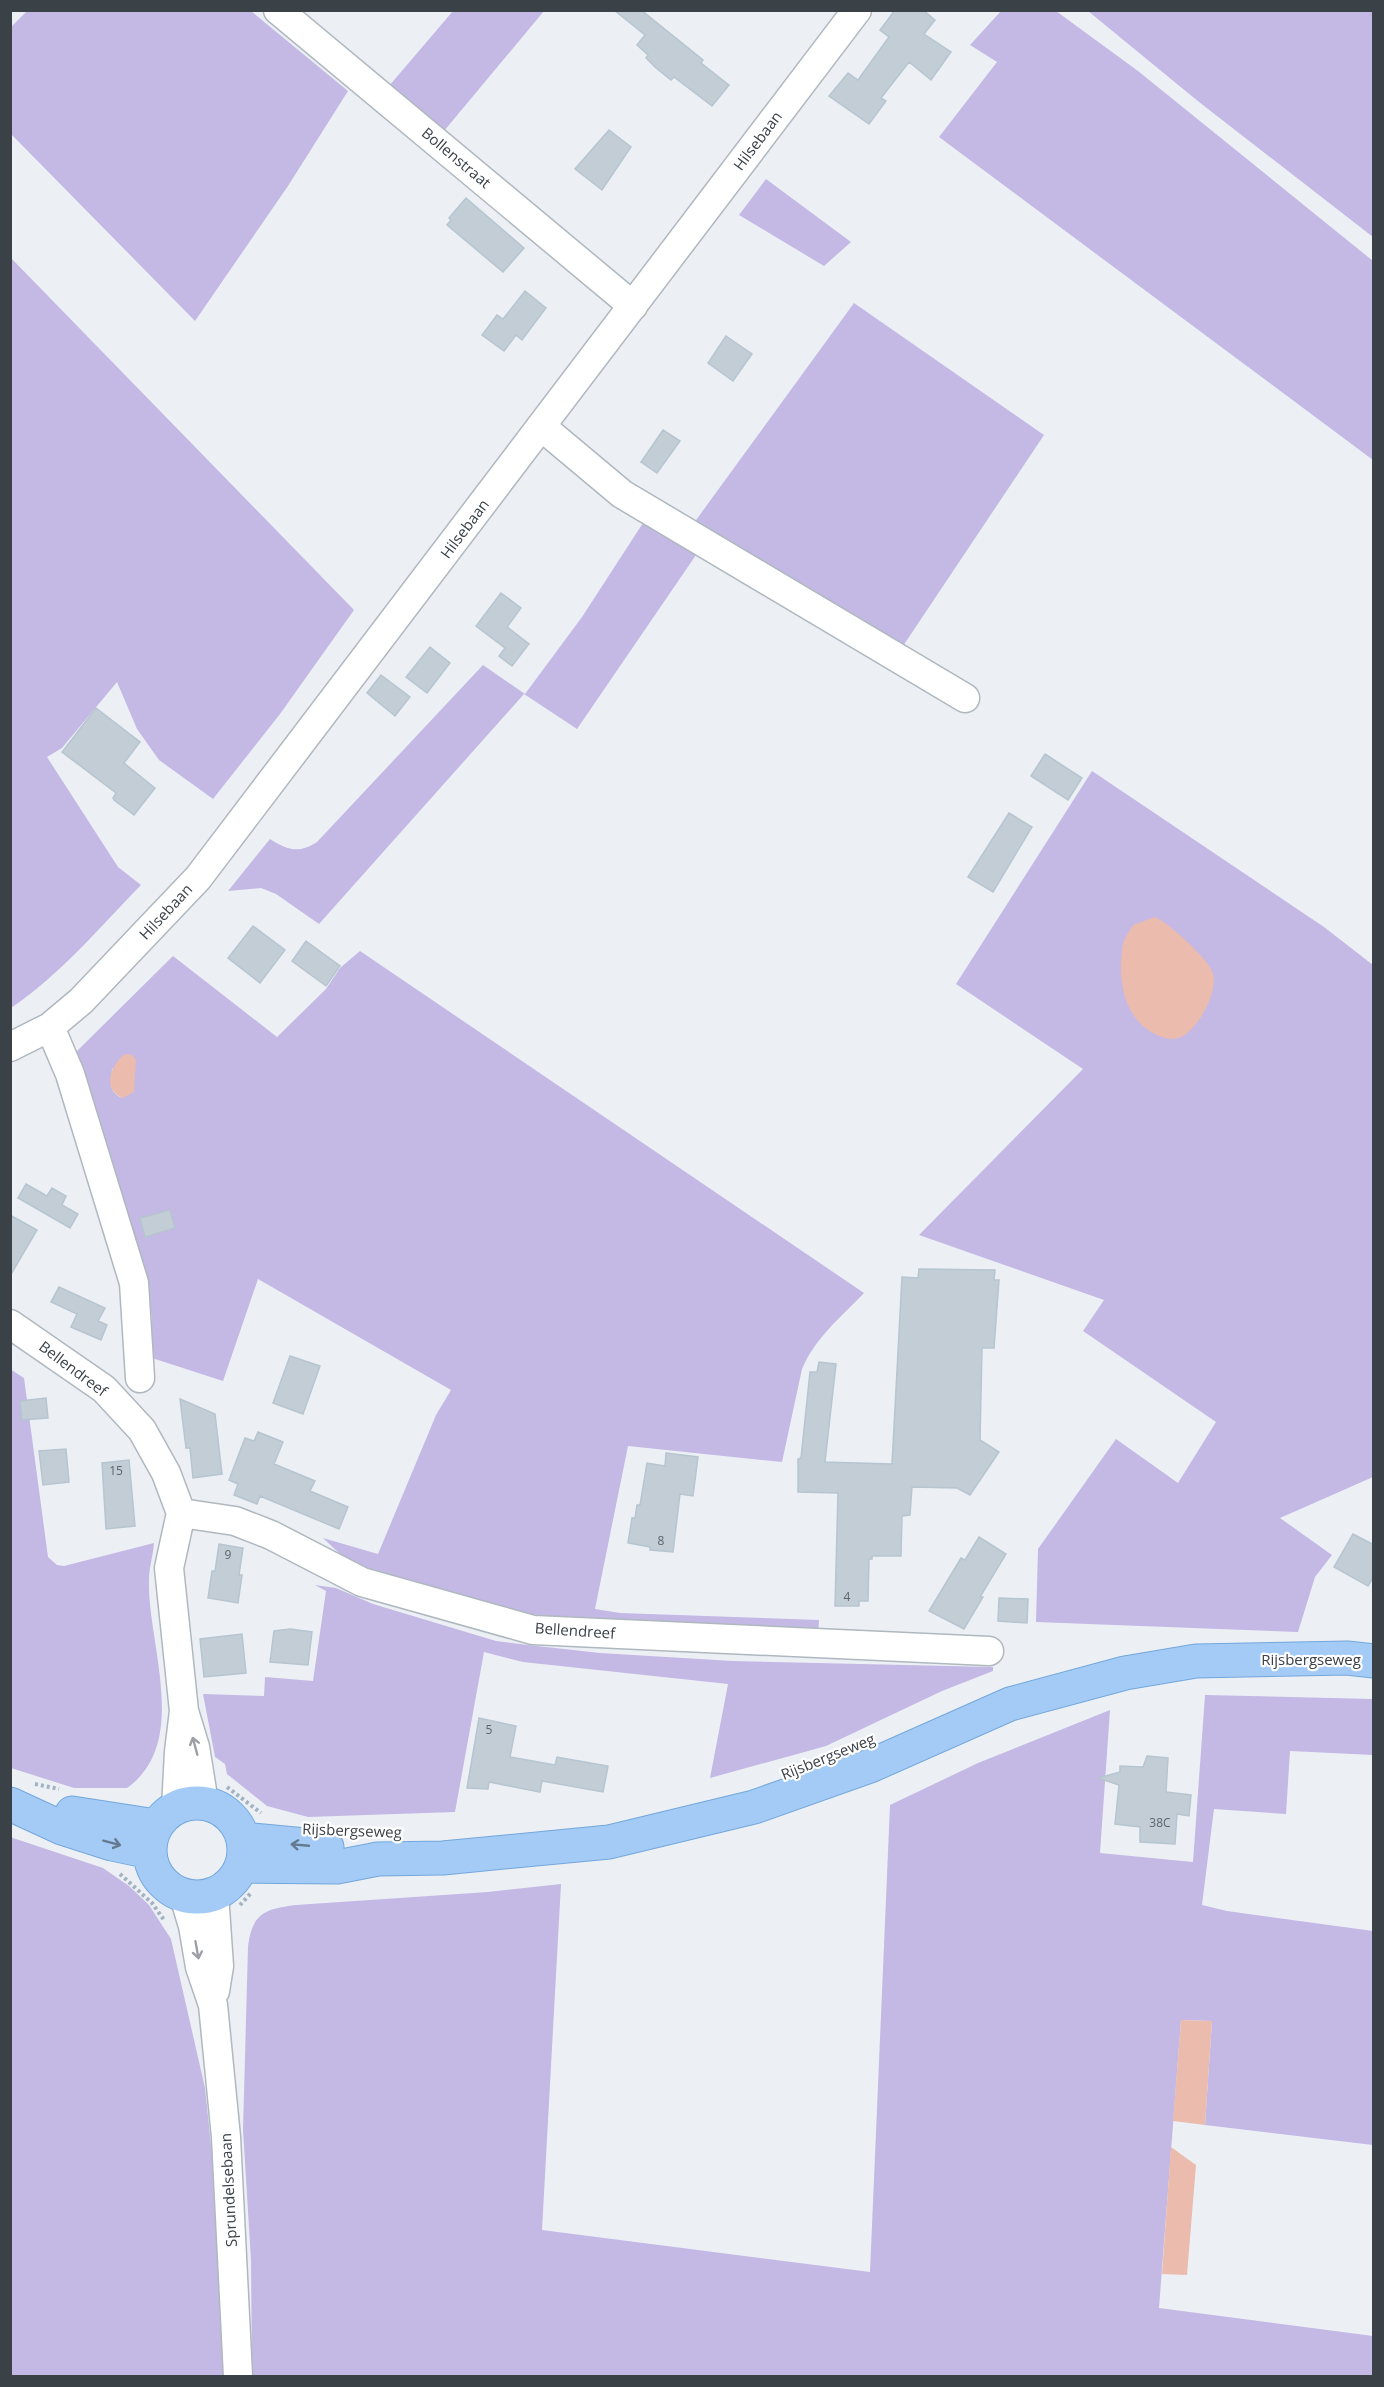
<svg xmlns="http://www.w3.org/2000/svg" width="1384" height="2387" font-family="'Open Sans',sans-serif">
<rect width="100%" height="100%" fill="#ecf0f5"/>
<!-- green -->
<path fill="#c4b8e5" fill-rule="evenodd" d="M27,11H251L348,91L288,186L195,321L11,134V27Z
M453,11H544L444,131L389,86Z
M1001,11H1056L1138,71L1373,261V460L939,137L997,62L970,45Z
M1088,11H1373V237L1199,102Z
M766,179L851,242L824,266L739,215Z
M11,258L354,610L280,714L213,799L159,760L137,729L117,682L62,748L47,757L118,867L141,885C99,928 61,974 11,1008Z
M854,303L1044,435L901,649L691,527Z
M643,523L696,555L577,729L524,694L319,924L276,894L261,888L228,891L270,839C287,850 299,854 317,842L483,665L525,694L582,617Z
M1092,771L1324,927L1373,965V1477L1280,1518L1332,1555L1315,1577L1298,1632L1036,1622L1038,1549L1116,1439L1178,1483L1216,1422L1083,1331L1104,1300L919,1235L1083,1069L956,984Z
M360,951L864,1293C841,1317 815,1338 802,1369L782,1462L628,1446L595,1609L620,1613L819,1620L818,1636L642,1629L523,1613L378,1575L340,1554L323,1538L378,1554L436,1415L451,1390L258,1279L223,1381L152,1358V1318L144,1272L76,1052L173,956L277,1037L326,989L340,968ZM112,1068L123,1098C107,1092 112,1082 112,1068Z
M10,1369L24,1378L48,1557L57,1565L64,1566L154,1543C153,1556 149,1568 149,1580C147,1643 191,1742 127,1788H74L11,1768Z
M315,1585L336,1588L373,1604L496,1641L528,1645L600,1653L733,1661L993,1667V1671L942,1691L826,1746L710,1778L728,1684L523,1662L484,1652L455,1812L308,1817L267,1806L227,1774L225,1764L215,1757L203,1694L264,1696L265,1677L313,1681L326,1591Z
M1205,1695L1373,1699V1755L1290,1751L1286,1814L1214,1809L1202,1905L1227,1911L1373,1931V2145L1205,2125L1212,2021L1181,2020L1159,2308L1373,2336V2376H252L251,2260L243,2130L248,1947C252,1913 265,1909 296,1905L488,1892L561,1884L542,2230L870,2272L890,1805L978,1763L1110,1710L1100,1853L1193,1862Z
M10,1837L103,1868L129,1886L149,1905L171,1939L205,2088L213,2164L219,2259L223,2376H11Z"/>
<!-- water -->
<path fill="#ebbbae" d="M1155,917C1169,923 1210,960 1213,974C1218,993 1198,1029 1181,1037C1173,1041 1162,1038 1155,1034C1124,1019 1118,981 1122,950C1122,941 1129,932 1133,925Z
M125,1054L132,1055L136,1060L134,1092L123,1098C101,1090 111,1064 125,1054Z
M1181,2020L1212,2021L1205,2125L1173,2121Z
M1171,2147L1196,2165L1187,2275L1162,2274Z"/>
<!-- building -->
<path fill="#c2cdd5" stroke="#b6c5d0" stroke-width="1.5" d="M614,10H641L703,60L701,63L729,85L712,106L674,77L671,80L656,68L646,58L648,55L637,45L645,35Z
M895,10H923L935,20L924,34L951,52L931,80L909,62L881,98L886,101L869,124L829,96L848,73L858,80L889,37L880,30Z
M609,130L631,147L602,190L575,169Z
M466,198L524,248L503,272L447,225L451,220L449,218Z
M525,291L546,308L522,340L516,335L504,351L482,335L497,315L503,319Z
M726,336L752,354L733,381L708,363Z
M663,430L680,441L657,473L641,462Z
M501,593L521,608L507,627L529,644L512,666L499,656L505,648L476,626Z
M430,647L450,663L427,693L406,677Z
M381,675L410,697L395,716L367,693Z
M96,708L140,742L124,763L155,788L134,815L114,800L113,798L116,793L62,752Z
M1045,754L1082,778L1068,800L1031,776Z
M1009,813L1032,827L993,892L968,877Z
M253,926L285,950L260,983L228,958Z
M306,941L340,966L326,986L292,961Z
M26,1184L47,1196L52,1188L66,1196L62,1205L78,1214L70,1228L18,1198Z
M170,1210L175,1228L145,1237L140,1218Z
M10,1215L37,1230L10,1276Z
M919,1269L995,1270L994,1280H999L994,1348H982L980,1440L999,1452L970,1495L957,1488L912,1487L910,1515L902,1516L901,1556H872V1559H869L868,1601H859V1606H835L838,1493L798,1492V1459L801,1458L810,1372H817L819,1362L836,1364L825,1462L892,1464L902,1277L918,1278Z
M59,1287L105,1308L98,1321L107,1325L101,1340L71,1327L77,1314L51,1302Z
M290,1356L320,1366L303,1414L273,1403Z
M46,1398L48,1418L22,1420L20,1401Z
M180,1399L215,1414L222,1474L193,1478L190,1448H186Z
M258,1432L283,1442L274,1464L315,1481L310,1491L348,1507L339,1529L260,1496L257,1504L234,1495L238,1484L229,1480L245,1438L254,1441Z
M66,1449L69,1482L43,1485L39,1451Z
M666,1453L698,1457L693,1496L680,1494L673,1552L650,1550V1547L628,1543L632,1518H635L637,1505H640L647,1463L665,1466Z
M129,1460L135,1526L106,1529L102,1463Z
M1353,1534L1374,1545V1576L1368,1586L1334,1567Z
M979,1537L1006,1554L980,1597H983L964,1629L929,1611L961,1558L965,1560Z
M219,1544L243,1548L239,1575H242L238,1603L208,1598L212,1571H215Z
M999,1598L1028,1599L1027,1623L998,1621Z
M290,1629L312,1632L308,1665L270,1662L274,1631Z
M242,1634L246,1673L204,1677L200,1639Z
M479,1718L516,1726L510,1757L555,1765L557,1757L608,1766L603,1792L542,1781L540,1792L489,1782L488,1789L467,1788Z
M1147,1756L1168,1758L1166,1792L1191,1795L1189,1816L1177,1814L1175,1844L1140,1842V1827L1115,1824L1119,1785L1098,1778L1120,1772V1766L1143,1767Z"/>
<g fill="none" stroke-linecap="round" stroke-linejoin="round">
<defs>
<path id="minor" d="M278,10L633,306
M542,427L622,494L965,698
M50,1027L70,1074L134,1283L140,1378
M10,1047L50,1027L81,1001L198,878L857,10
M10,1324L104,1389L142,1430L166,1473L181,1513L169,1568L184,1711
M181,1513L235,1521L271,1535L362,1582L533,1630L989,1651
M176,1808L179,1752L184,1711L195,1747L204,1803
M214,1894L219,1966L215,1991
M184,1896L193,1926L200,1967L213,2005L226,2137L238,2376"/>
<path id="major" d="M150 1850a47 47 0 1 1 94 0a47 47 0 1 1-94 0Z
M10,1804L62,1828L112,1844L150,1852
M72,1813L156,1826
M243,1839L327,1847
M241,1866L337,1867L378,1859L443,1858L609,1842L754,1807L870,1766L1010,1704L1125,1673L1196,1661L1347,1658L1374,1661"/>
</defs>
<!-- minor casing -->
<use href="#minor" stroke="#afb8bf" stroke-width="31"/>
<!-- major casing -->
<use href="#major" stroke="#73a7db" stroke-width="35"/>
<!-- path -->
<path stroke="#a1b2c0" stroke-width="4" stroke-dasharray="3 3" stroke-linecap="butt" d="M35,1784L59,1789
M227,1787L261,1813
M120,1874L152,1903L164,1920
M240,1905L251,1893"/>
<!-- minor -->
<use href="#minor" stroke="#fff" stroke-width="28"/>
<!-- major -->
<use href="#major" stroke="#a3cbf6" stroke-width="33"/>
</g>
<!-- one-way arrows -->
<defs><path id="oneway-shaft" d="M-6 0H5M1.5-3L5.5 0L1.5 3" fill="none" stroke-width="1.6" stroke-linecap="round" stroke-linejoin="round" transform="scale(1.5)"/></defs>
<g stroke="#9ca0a4">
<use href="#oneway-shaft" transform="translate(195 1746) rotate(-105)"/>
<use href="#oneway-shaft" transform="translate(197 1950) rotate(80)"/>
</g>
<g stroke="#64798e">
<use href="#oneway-shaft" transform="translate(112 1843) rotate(15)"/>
<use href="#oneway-shaft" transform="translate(300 1845) rotate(-175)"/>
</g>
<g text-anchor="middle" stroke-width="4.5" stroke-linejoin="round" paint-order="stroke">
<!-- number labels -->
<g font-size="12" fill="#5c656b">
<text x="116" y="1475">15</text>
<text x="661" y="1545">8</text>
<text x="228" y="1559">9</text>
<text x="847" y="1601">4</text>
<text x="489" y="1734">5</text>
<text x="1160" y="1827">38C</text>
</g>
<!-- street labels -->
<g font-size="15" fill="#3a4248" stroke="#fff">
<text transform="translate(758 141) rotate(-53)" y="5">Hilsebaan</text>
<text transform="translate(456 158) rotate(40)" y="5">Bollenstraat</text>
<text transform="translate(465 529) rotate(-53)" y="5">Hilsebaan</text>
<text transform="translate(166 912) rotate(-47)" y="5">Hilsebaan</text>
<text transform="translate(73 1369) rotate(37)" y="5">Bellendreef</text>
<text transform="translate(575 1631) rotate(4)" y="5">Bellendreef</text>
<text x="1311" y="1665">Rijsbergseweg</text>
<text transform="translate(828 1757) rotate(-22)" y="5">Rijsbergseweg</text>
<text transform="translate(352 1831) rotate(2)" y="5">Rijsbergseweg</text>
<text transform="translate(229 2190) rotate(-93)" y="5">Sprundelsebaan</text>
</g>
</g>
<!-- border -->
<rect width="1384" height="2387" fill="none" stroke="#3a4248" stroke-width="24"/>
</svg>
